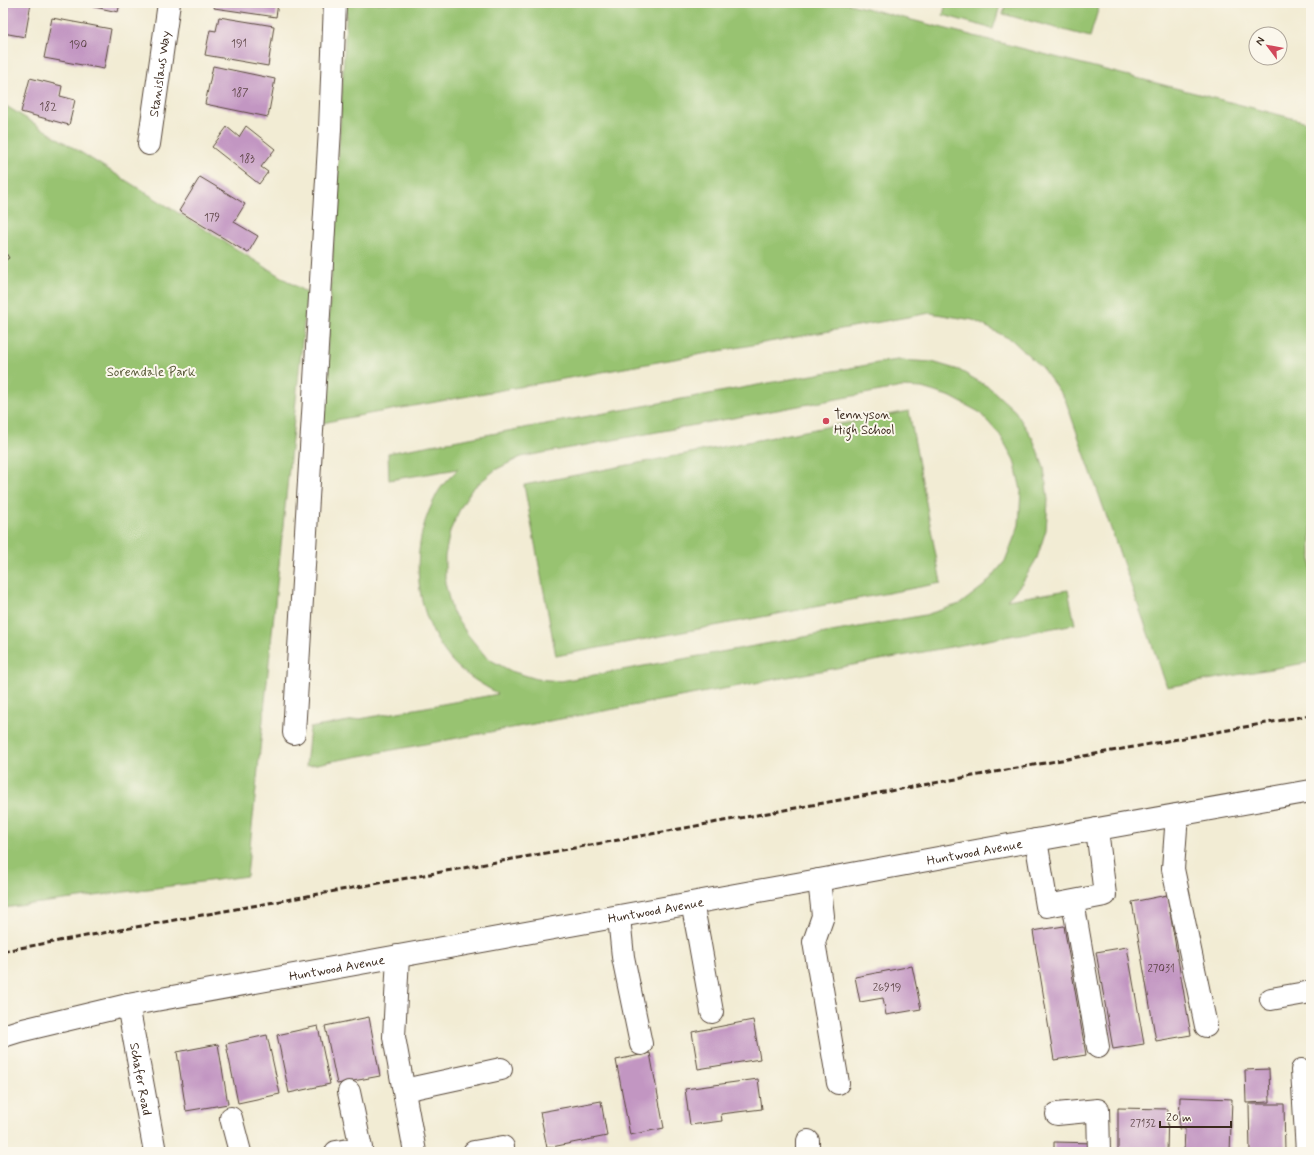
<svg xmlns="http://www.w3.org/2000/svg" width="1314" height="1155" font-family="Mynerve,sans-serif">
<rect width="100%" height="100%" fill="#fbf7ec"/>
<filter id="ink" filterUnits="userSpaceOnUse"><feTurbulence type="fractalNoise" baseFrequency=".025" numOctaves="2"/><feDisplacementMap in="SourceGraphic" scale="8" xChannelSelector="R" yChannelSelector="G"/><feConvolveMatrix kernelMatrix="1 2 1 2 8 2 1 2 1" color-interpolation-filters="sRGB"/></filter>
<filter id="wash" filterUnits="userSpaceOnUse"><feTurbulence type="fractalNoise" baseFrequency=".012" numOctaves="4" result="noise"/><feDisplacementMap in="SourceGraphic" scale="16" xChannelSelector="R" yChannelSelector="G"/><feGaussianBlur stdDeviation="0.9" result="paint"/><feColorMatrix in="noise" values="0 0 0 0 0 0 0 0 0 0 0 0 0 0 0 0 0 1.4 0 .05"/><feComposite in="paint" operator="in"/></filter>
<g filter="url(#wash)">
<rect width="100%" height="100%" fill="#f2ecd4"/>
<!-- green -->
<path fill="#98c371" stroke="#6a7648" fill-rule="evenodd" d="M347,3H846L1311,123V662L1167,687L1065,399L1042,368L1012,340L973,320L930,313L341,419L323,423Z
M946,3H1001L993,29L943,15Z
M1006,3H1100L1090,37L1003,14Z
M3,104L307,293L247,876L3,908Z
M898,360L932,362L959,370L990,388L1015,411L1033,439L1044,468L1048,500L1046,530L1037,558L1022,583L1007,600L1068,590L1075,624L306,766L310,728L498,694C482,684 464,675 451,660C415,617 408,552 433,502C435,498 437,493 440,489C445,481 453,475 458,469L389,480L388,453L883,362ZM902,387L922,388L951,397L979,412L1000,435L1014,460L1021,490L1019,525L1005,561L985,585L960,604L925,615L561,681L537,679L511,671L487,658L468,635L452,611L445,583V556L450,531L460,509L472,489L495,470L521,457Z
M909,411L941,583L556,656L524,485Z"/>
<g id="blocks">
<!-- building -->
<path fill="#c296c2" d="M3,3H31L25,37L3,33Z
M76,3H120L118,12Z
M215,3H278L276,17L214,8Z
M219,17L274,26L268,66L205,55L210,30L216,31Z
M52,18L111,29L104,69L44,58Z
M213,66L275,79L268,117L205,104Z
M30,78L62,86L60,96L75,100L69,125L21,112Z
M246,126L275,149L261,167L268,172L259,184L212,147L227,127L239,137Z
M200,177L245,204L234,222L258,236L248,253L179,211Z
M3,248L9,258L3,262Z
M1167,895L1191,1035L1156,1041L1132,902Z
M1064,926L1086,1055L1054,1060L1033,931Z
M1127,947L1144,1044L1113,1049L1096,952Z
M912,966L921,1009L886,1015L883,998L860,1002L855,977Z
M369,1017L380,1076L337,1084L325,1026Z
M753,1020L760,1059L698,1069L692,1032Z
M318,1026L330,1084L289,1093L277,1035Z
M267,1035L280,1094L238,1103L226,1044Z
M218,1044L228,1104L186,1111L177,1052Z
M650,1053L664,1128L630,1135L616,1060Z
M1269,1069L1270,1102L1246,1103L1245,1070Z
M758,1079L762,1109L721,1114L722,1121L690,1125L685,1089Z
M1180,1097L1232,1099L1230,1152H1184L1185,1129H1179Z
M601,1101L607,1136L547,1148L540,1112Z
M1249,1104H1284L1285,1152H1250Z
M1118,1108L1168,1109L1167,1152H1118Z
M1054,1142L1096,1143V1152H1054Z"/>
</g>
</g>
<g filter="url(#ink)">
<use href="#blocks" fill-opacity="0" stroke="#564739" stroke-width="1"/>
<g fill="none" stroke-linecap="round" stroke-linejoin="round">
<defs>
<g id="minor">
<path id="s1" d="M149,144L169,3"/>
<path d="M294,733L330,129L335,3"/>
<path d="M1177,815L1173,869L1206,1026"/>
<path d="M1036,840L1047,906L1105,895L1097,829"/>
<path d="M819,880L823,916L814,942L838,1083"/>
<path d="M1073,902L1098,1047"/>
<path d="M692,903L699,939L712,1012"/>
<path d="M619,917L623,957L641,1044"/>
<path d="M398,956L394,1037L415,1152"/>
<path d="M1271,999L1311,992"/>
<path id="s2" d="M128,1005L155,1152"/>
<path id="s3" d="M3,1036L19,1031L128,1005L819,880L1036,840L1311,791"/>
<path d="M1302,1070L1307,1152"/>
<path d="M404,1090L501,1069"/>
<path d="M1057,1114L1098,1110L1099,1152"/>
<path d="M231,1118L240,1152"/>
<path d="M808,1141V1152"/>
<path d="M336,1152L361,1148L349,1092"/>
<path d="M474,1152L503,1147"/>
</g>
</defs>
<!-- minor casing -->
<use href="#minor" stroke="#564739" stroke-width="24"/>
<!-- minor -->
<use href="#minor" stroke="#fff" stroke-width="22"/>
<!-- rail -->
<path stroke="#3b2a1e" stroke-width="3" stroke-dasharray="6 3" stroke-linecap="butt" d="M3,951L1311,715"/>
</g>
</g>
<!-- markers -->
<circle fill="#d1495b" stroke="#fbf7ec" stroke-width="1.5" cx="826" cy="421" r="4"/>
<g text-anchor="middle" stroke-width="4" stroke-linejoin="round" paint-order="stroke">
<!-- number labels -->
<g font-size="11" fill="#5d4547">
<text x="239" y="47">191</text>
<text x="78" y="48">190</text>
<text x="240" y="96">187</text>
<text x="48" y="110">182</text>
<text x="247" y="162">183</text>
<text x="212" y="221">179</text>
<text x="1161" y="972">27031</text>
<text x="887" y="991">26919</text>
<text x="1143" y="1127">27132</text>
</g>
<!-- street labels -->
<g font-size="13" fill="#3b2a1e" stroke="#fbf7ec">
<text dy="5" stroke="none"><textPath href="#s1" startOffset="71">Stanislaus Way</textPath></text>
<text dy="5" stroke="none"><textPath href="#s3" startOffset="989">Huntwood Avenue</textPath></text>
<text dy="5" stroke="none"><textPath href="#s3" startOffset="665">Huntwood Avenue</textPath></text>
<text dy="5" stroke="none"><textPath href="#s3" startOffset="341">Huntwood Avenue</textPath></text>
<text dy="5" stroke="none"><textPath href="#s2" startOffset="75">Schafer Road</textPath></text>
</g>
<!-- park labels -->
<g font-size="13" fill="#575837" stroke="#fbf7ec">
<text x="151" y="376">Sorendale Park</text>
</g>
<!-- poi labels -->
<g font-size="13" fill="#3b2a1e" stroke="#fbf7ec" text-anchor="start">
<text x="834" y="419">Tennyson<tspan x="834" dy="15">High School</tspan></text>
</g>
</g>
<!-- margin -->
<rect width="1314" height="1155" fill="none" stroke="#fbf7ec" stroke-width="16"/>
<!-- north arrow -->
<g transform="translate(1268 46) rotate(302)"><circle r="19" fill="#fbf7ec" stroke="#aea59a"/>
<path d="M0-3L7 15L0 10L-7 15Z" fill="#d1495b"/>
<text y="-6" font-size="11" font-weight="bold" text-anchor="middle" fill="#3b2a1e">N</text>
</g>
<!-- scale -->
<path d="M1160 1121v6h71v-6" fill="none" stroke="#3b2a1e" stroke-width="2"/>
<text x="1166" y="1121" font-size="12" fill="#3b2a1e" stroke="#fbf7ec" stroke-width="3" paint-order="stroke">20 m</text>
</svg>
